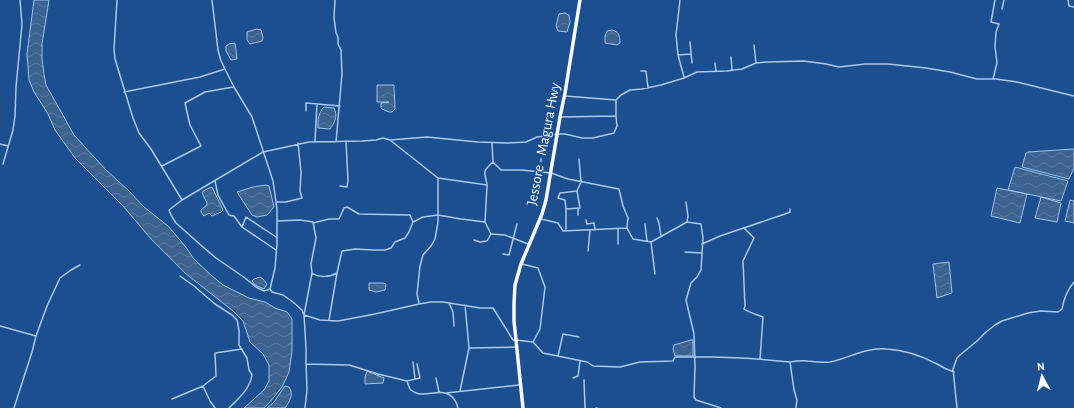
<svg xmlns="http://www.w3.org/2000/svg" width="1074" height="408" font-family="'Alegreya Sans',sans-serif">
<defs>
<pattern id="water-waves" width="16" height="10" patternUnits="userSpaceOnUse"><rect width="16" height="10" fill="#3c6290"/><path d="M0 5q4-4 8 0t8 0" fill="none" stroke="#597aa1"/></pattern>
</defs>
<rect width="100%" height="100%" fill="#1b4f8f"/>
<!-- water -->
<path fill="url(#water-waves)" stroke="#9cc4f0" d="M34,0H49L42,44V58L44,75L46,85L74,135L106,170L129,191L144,207L168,226L185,246L194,259L212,276L223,285L249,298L265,302L275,308L287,312L292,319V351L289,372L282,387L270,402L264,408H244L264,390L269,381V365L263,354L250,342L243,321L233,311L185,273L152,240L123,206L75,158L55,130L48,114L34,92L29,80L27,54Z
M565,13L569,15L570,22L567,32L558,31L556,26L559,14Z
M257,29L261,30L263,38L262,41L250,44L247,40V32Z
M612,30C619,32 620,36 620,43L617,45L605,43V36L607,31Z
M235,43L237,59L231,60L226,51V46L229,44Z
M377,85H394L395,109L392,112H389L382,109L381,108V103L389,102H377Z
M324,107L334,108C338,116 335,122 330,129L318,128C318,120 318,113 324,107Z
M1074,149V168L1069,179L1022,167L1026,153L1028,152Z
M1015,167L1068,181L1061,201L1008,190Z
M266,185L269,186L274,207L267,215L257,217L252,215L237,192L253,187Z
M212,187L223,210L221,212L212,216L209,213L204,216L201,212V210L207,205V203L204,197L202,192L207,189Z
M997,188L1027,194L1020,223L991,216Z
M1041,197L1061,203L1057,222L1035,218Z
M1070,200L1074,201V223L1065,221Z
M949,262L952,293L937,298L933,264Z
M260,277L263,279L267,284L264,289L255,285L252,281L254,279Z
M369,283H383L386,284L385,290L376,292L369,290Z
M691,340H693V356H675L673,349L674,345Z
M367,371L384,378L383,383L365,384V377Z
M285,386L289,387C294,394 290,401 285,408H267L274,402Z"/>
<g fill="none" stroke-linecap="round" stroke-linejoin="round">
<!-- minor -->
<path stroke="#a9c9ee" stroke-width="1.5" d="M117,0L114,49L115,59L133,118L139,133L151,149L182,200L263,152L309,142L362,141L376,140L383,138L390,140L427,137L478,142L508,143L526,142L537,137L558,134H565L582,138H593L614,133L617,126L616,116
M212,0L218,50L221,61L234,87L252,117L273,181L277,209V244L275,268L270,289L272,292L283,295L293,302L302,310L304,315L306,348V362L307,390L305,408
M335,0L334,17L336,33L338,37V44L341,50L342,74L336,142
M680,0L676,35L678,55L684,77
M1068,0L1069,6L1074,7
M1002,9L1004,0
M690,42L692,63
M754,45L756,63
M678,55L691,54
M731,57L732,70
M715,63L716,71
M641,71H646L648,88
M993,79L997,63L995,47L996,32L999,24L991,22L995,0
M124,92L200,77L225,69
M565,96L616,100
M306,111V103L340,106
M560,117L616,116V100L621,95L630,90L642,89L661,85L684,78L697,72L727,71L742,69L756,63L767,62L804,61L826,64L839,67L865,64H888L926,68L950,72L977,79H996L1017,82L1074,96
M390,140L438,178L487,185C485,171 481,173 493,162
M315,141L317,104
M492,143L493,162L501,170H521L551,173L568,179L619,189L623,206L628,218L627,228
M0,144L8,146
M3,164L13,130L15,116L16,87L22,24L20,0
M162,166L201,146L190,125L185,103L205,92L233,87
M215,181L218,195L229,215L234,216L242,227L276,250
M340,186L347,187L348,181L346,141
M182,200L169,210L171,215L176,223L203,247L216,258L245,278L256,287L264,291L270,289
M276,202H286L302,198L300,191L301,172L298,143
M686,202L688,216L687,222
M578,208V215
M566,209L580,208L577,191L581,182L579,159
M657,218L659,223L661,236
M541,219L558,223L563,231L627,228L633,239L651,242L687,222L701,224L703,238L701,270L697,277L691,283L686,300L694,334L695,366L694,397L696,400L721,408
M586,220L587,224L594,223L595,230
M277,221L300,220L313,222L316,238L311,264L312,273C319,278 330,277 337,273L342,251L355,249L373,250H385L391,248L395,242L405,238L409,232L413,222L423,217L438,215L461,219L485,222L491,234L505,235L528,244
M485,222L487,186
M313,223L329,219H339L344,208L347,207L359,214L410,215L413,222
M645,224L647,241
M242,227L246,217L276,237
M744,228L754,238L743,261L745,306L744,309C748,312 758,315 763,317L760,359
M566,231V209L565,200L558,198L560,193L577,191
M474,240L480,242L487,241L491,234
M651,242L655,274
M618,244V229
M702,244L720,236L785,214L790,212V209
M588,251L590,230
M685,252L702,253
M503,254L509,255L517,224
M522,264L538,268L545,287L540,329L533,342
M312,273L304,315L320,320L338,321L375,314L419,304L431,302H443L480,308H493L513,340H516L533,342L543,353L587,362L593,366L620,367L640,362L673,361L675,357C713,356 752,358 790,362
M180,276L194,286L215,304L232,315L237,320L239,330V345L247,358L249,370L252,375C250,389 238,399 229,408
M419,303L417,294L420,266L423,255L431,246L435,239L438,222V178
M449,303L453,312L454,326
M329,320L337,273
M0,326L36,336L32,352L14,408
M36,336L47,306L60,278L71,270L80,265
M469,348L517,347
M558,356L563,334L579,337
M413,362L415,379
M306,364L349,365L378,374L407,381C408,384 409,388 411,390C423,401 443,384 454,399C456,401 457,405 458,408
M436,378L439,392
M573,378L578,376L580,361
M584,380L585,408
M407,381L420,378L417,364
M203,386L210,401L215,408
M460,391L469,348L465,305
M446,393L519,385
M172,399L203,386L216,376L215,353L242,349
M596,408H597
M796,408L797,400L794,390L790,362C796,361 802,360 808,361C815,362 822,363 830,362C850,358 865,347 887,349C903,350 922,356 937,364C942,367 948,370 954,372
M957,408L953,369L957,358L960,355L977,341L986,332L995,325L1002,321L1028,313L1041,311L1058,312L1062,309C1064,298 1067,290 1074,282"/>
<!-- trunk -->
<path stroke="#f8faff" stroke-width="3.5" d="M523,408L514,321V303L515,285L521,264L542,214L546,200L560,117L565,93L580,0"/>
</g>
<g text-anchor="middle" stroke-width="3" stroke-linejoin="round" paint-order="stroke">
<!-- street labels -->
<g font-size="15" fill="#fff" stroke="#1b4f8f">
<text transform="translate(543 144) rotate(-79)" y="5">Jessore - Magura Hwy</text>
</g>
</g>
<!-- north arrow -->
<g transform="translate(1042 376) rotate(353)" stroke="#1b4f8f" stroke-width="3" paint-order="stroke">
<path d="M0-3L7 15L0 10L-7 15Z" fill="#ffffff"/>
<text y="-6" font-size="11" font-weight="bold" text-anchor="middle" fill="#ffffff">N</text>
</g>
</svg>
